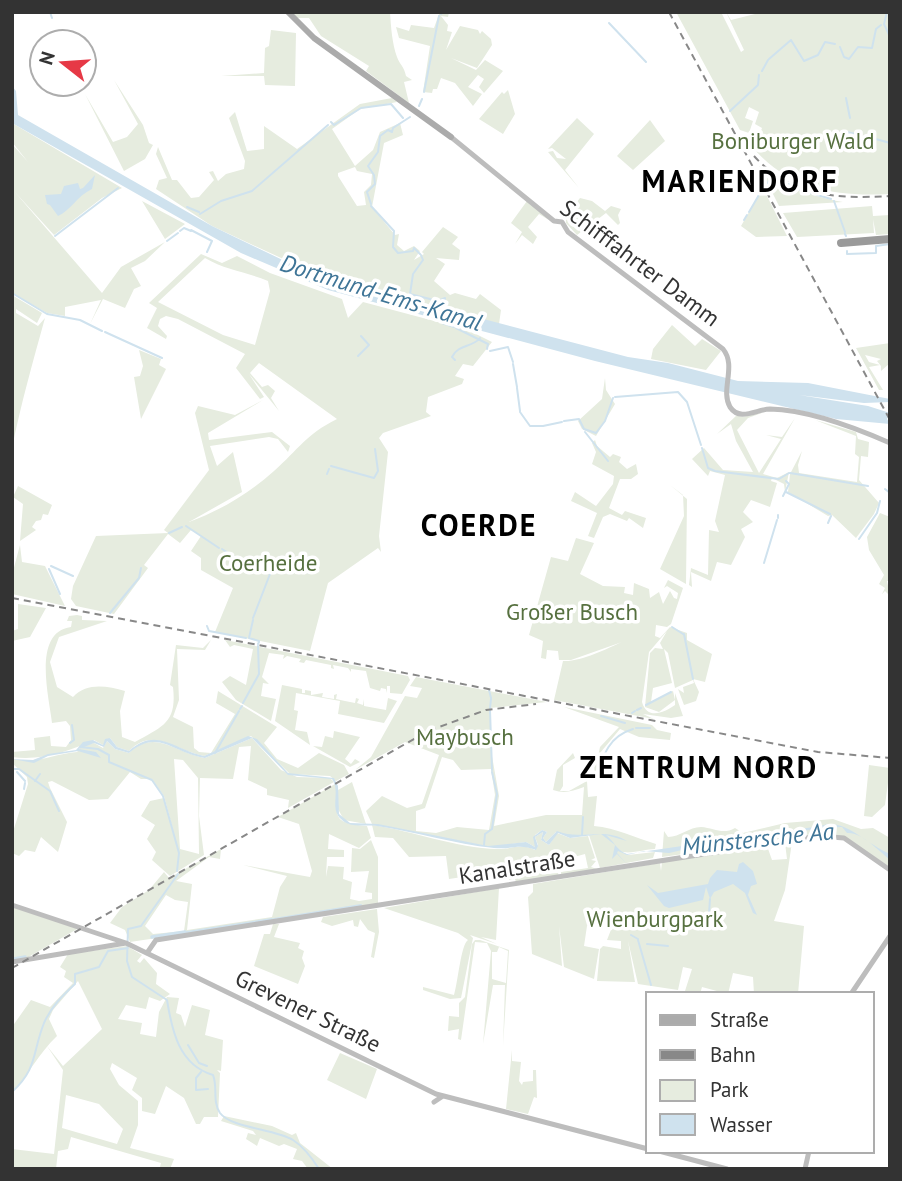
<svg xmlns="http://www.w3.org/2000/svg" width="902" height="1181" font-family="'PT Sans',sans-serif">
<rect width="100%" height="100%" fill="#fff"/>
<!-- green -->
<path fill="#e6ecdf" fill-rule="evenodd" d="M390,12C391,27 392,43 397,57C400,65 404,66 406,76L412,80L404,82L409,103L366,71L369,66L321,36L309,18H297L293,13Z
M436,12H449L448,17L441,16L448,25L447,31L452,32L446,50L460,26L478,30L480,34L482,31L491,39L492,45L477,68L451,58L476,70L485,60L503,71L484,93L479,87L484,79L478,75L468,87L482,94L473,106L455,83L441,78L437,89H433L432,93L423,92L430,46L399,38L396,27L409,31L411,25L434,28L439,14Z
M676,12H721L741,52L744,50L726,12L731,20L763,12H890V194C838,197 790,190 754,149L762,128L755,124L759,112L749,107L745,118L753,121L749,133L740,130Z
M271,30L296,33L295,86L265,85L264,76H221L264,73L265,48L269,46Z
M114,80L143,125L149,143L153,145L145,159L124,171L85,94L113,142L127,137L138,124Z
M508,90L515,114L503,134L479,119L502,92L504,94Z
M392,98L397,102L360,109L332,129L355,166L373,150L380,132L400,123L403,135L384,143L372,207L395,235L399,234L397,245L404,251L414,246L420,251L414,260L424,254L422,252L443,227L458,237L452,244L460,250L459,260L436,258L445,264L434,281L450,295L455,293L476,299L480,294L501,310L499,324L307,270L212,226L156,189L159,180L167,178L156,154L158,147L172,180H177L191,198L199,197L214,180L209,172L213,171L218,181L226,174L244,169L245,161L229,118L235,112L247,151L264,149V126L297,149L360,104ZM355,167L357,171L372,174L371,185L364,192L366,205L357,206L338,176V173Z
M577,118L594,134L565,170L579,188L548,152L553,151L557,158L566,159L552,148L548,149Z
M650,120L665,141L633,170L617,156Z
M12,123L122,188L102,198L54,235L14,191L102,293L121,267L165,242L145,261L131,268L141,286L134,289L125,308L103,299L90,324L101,300L65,307V316L47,313L12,293V144L28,162L12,142Z
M759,166C786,186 810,196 843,202L779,206Z
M763,188L787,236L756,237L741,226Z
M580,198L592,201L605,211L611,206L621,209L618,215L620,223L618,225L606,213L577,235L566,223V216Z
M142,201L185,224L165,239Z
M527,201L549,220L539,214L528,227L537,237L533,244L522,235L515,244L522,232L511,223Z
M872,206L873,216L890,215V234L876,235L873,219L874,233L797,237L783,213Z
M201,254L222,263L237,256L270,273L342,299L348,318L363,302L468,330L492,342L473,366L463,364L455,376L464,379L462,384L428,397L426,412L431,416L383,433L379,438L388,452L379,536L381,552L378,548L328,583L310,651L215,632L233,588L201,570V558L191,551L201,536L191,530L180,543L168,534L144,565L148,568L114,614L76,606L71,599L73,586L96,536L168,533L164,530L209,470L195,413L198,406L235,415L263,400L208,433L209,440L272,432L290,446L288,452L278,439L269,437L210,446L217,466L233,452L242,492L189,522C221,510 248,494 274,471C299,449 305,435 337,419L259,363L250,373L262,387L268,385L275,391L271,398L279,411L249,374L264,397L260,399L236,368L245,354L178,319L166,316L160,319L158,326L167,336L166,339L147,328L157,308L149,303ZM205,258C225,270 247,272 268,281L270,291L255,345L223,335L158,302Z
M12,295L42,313L37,323L16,309V313L38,326L45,318C33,361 21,404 12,448Z
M672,325L695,346L702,339L721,351L706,370L651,359L653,349Z
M890,343V363L881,371V366L877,361L881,359L865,355L869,362L880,365L869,367L883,390H879L856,348Z
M139,350L161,359L159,365L166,369L141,419L134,377L140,376L143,366Z
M605,378L606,390L615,404L596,436L582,429L578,421L602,399Z
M765,412L748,418L737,430L759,473L781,439L766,435L782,437L795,418L763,474L777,478L789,472L785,492L784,484L772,478L771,481L777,483L770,507L751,500L743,512L753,522L741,529L745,537L731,565L717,562L711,581L691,572L692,587L689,585L691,568L708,575L709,530L719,532L715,521L725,475L710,471L708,476L692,459L704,448L723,470L753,472L736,441L731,424L717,434L737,415L743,417Z
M815,420L856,432L858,439L869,442L868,457L861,456L859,480L879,503L874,514L856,538L832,515L828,516L788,492L790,474L802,451L798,465L799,473L857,482L859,457L855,454L856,436Z
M595,440L597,446L610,457L613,454L621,457L619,462L627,469L636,464L638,474L631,479H620L609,508L622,515L625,511L646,518L643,528L629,518L627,521L610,514L603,517L594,538L588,536L597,513L571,501L575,492L596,506L613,484L614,476L592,464L596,452L592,443Z
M670,485L687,499L686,584L660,569L684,516L683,495Z
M18,486L52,505L48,515L43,514L41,520L36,521L32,527L36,530L20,541L23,504L13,497Z
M880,513L890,517V581H887L890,596L885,591L882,594L885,588L879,584L884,575L869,550L867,537Z
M576,538L594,543L580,574L603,586L625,587L624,593L633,595L634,583L649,589L650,598L659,592L663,604L670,591L674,598L677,599L678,593L667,586L664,588L668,580L683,588L671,624L667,627L656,625L655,636L660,638L670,627L687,633V640L712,654L705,682L693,679L699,692L696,701L684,705L678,689L684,693L683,687L694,683L693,680L675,688L668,653L664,649L672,683L653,688L651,702L673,691L675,700L659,712L645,707L650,653L655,648L663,649L660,643L667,631L649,652L642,702C647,720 664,713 675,705V693L683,716L671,718L643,714L654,719L554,700L563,661C581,662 606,649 622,642L571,660H559L558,651L547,650L546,659L541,658L543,641L529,635L551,557L568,561Z
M20,545L22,562L45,566L65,606L12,594V575Z
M18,604L46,608L30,637L12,641V631L18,629Z
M77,615L82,616V620L107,621L59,637L50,662L57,687L73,697C87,682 107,686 125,691L120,711L122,737L135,742C163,726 177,723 173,687L170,685L176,645L203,648L211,640L205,650L177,649L179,700L173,717L193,727L194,748L199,752L211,753L235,714L216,703L218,691L277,727L264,743L277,759L298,768L319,753L344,765L349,774L336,781L330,776L290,774L251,736L204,756C176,751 153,726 129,751L117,747L110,738L103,745L94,740C69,751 42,761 12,757V752L35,750L34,738L50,736L51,746L66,747L71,740L70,726L66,721L52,723C49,697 32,632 71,627L72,621H67L69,616Z
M225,640L408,676L410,680L402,694L390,693V686H387V693L386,689L381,688L380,691L370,688L366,671L351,669V672L348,668L333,665L334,669L331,668V665L306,660L304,663L299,662L301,659L287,656L283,659L284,655L269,653L262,677L269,684L263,683L261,696L276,699L271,721L236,700L222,682L230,676L246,685L253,649L234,645L230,647Z
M416,677L547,702L490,708L492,756L499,796L494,826L546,815H582L584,787C572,791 565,794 553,790L557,770L573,753L575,758L563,765V786L560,791H569L587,781L588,797L597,796L594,826C616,828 636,838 656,844L655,849C645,849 630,855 619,851L628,855L655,852L653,858L600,868L589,835L599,834L571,836L556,832L546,842L543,838L547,832L542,830L535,835V847L526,842L491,847L372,824L366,811L382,796L407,808L422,804L439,755L405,742L355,770L371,757L405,696L417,698L422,688L410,686ZM442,757L453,760L461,770L491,769L495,795L489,830L457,827L436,833L416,831V811L425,808Z
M282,685L302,689V693H305V690L311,691V695L323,693L322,697L334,699V695L337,694L336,699L345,701L347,696L345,701L355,703L356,698L359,699L357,703L363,705L364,699V706L386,710L388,698L385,697L397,701L384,723L338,714L340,701L296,693L294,710L298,711L295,730L307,732L310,745L275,721Z
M564,707L652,725L657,730L671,733L670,740L639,737L620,729L600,753L595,776L594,764L589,760L597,761L600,747L619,727Z
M334,731L360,737L345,759L351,764L355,759L360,762L350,767L313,746L322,747L325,736L333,738Z
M252,738L281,770L297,777L330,778L334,782L288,808L289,800L267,795V789L248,780L251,746L239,747L233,779L200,778L199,816L204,855L170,876L152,860L156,852L147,839L155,825L141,816L150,801L164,798L176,841L164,796L152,779H141L130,772L108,799L89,800L52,781L48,782L50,788L67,822L58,852L41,837L35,852L25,850L19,856L12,853V835L28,784L27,777L12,763L14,759C37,764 54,754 77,752L83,745L94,743L103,748L107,741L115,749L129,753C155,728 175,753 205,758ZM174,759L183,760L198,778L199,854L180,849Z
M869,765L890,768L885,805L872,817L864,816Z
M352,782L366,824L344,820L338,809V790Z
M335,784C342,812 324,823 367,826L371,838L359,848L329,834L328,849L344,850V857H327L326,877L328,866L344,867L343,879L352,882L350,899L359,901L372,899V893L365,892L369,871L351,872L352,848L360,849L371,840L378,857V905L130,942L125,930L110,923L122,907L149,890L164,872L169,878L221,849L220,859L209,857L176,881L192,884L187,930L272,917L280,887L287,876L243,865L310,877L312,871L299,824L278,817ZM166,895L175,900L188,902L184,931L153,934L145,926Z
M833,819L861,829L873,828L890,838V867L844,837L830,834L662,857L664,831L668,837C680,837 689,827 701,827C714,828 723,835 735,828L743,833L785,823Z
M372,825C414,831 455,848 498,849C513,849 521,843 535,850L538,845L535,837L543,832L541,840L549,845L557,833L570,838L588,836L595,858L591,860L596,861L591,867L597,869L561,875V872L588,868L585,854L563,860L561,852L546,862V874L558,873L559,876L516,882L515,879L509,880L508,870H502L496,864L497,868L483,870L482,874L449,879L446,856L409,857L393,838L375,837Z
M792,842L785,890L774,921L804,926L798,994H754L753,977L733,973L728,994L702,987L700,994L685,991L692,969L683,967L678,990L638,984L628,941L635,982L597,981L600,949L603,946L621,949V941L607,940L614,922L611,911L600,910L597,927L587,926L584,946L599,949L594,979L564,967L559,926L562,966L532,954L528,897L533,892V884L660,863L661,871L662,862L767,846L772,860L787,859L785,843Z
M499,888L496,940L481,937L497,944L470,935L473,938L461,998L450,999L423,990V987L454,995C458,982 461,944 468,940L458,933L384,908Z
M12,906L79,928L25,959L12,961Z
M377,909L379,932L374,958L371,957L375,933L368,930L360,919L358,927L354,926L353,920L332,926L321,922L323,917Z
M273,924H279L274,937L300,943L298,948L304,951L302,958L305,966L298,984L254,966L264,934H270Z
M480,940L509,950L503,1046L505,985H493L483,1044L491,951L487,943L475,942L461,1040L458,1039L459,1029L448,1031L449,1016L459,1017V1003L465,997L472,944L475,940ZM499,947L508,951L506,983L492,979V952H497Z
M127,946L142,955L137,961L140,963L144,958L157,973L156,984L170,994L160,1001L149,997L146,1009L126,1005L118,1019L142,1023L140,1034L156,1037L159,1012L167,997L179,998L176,1013L181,1015L185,1027L192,1005L210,1010L205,1035L223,1040L221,1071L217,1070L220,1073L218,1117H204L200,1124H196L184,1098L166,1086L155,1114L142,1111V1098L132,1090L137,1078L112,1063L110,1069L119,1085L138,1101V1125L130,1148L174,1159L170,1169L160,1167L161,1163L71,1137L68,1149L58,1151L56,1169H12V1149L54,1154L63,1070L47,1046L63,1066L102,1029L78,981L53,1010L49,1019L57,1036C39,1053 29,1074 12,1093V1027L31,1000L50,1007L73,983L64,977L66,971L60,967L68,954ZM66,1095L99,1104L123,1129L117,1144L62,1128Z
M512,1050V1061L521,1062L519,1081L522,1085L523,1082L533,1081V1070H536L537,1098L534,1097L528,1114L506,1109Z
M340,1053L377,1069L366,1099L327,1080Z
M224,1116L272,1126L292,1135L296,1133L300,1143L333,1169H308L302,1161L293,1159L297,1149L284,1144L279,1146L260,1138L257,1146L246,1139L248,1133L256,1135L253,1131L221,1121Z"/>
<!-- water -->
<path fill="#cfe2ee" d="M12,86L16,91L18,115L212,226L291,264L347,283L628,357L668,363L738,381L808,383L890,399V402L864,403L799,395L868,406L890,413L887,419L890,424L836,419L595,361L328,290L241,253L12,123Z
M95,175L92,189C77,196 71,210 58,216L50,205L47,204L45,195L61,194L64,186L78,183L80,189L83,188Z
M248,736L257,739L288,773L334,778L338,786L339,814L350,823L378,824L488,846L526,842L535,847L533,837L542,830L547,832L543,838L546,842L557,831C580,841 604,826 627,841L606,835C614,841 616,850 627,854L696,844V836L701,834L706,836L698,839V844L701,845L733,839L736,842L741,837L814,827L816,829C839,812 865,844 890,854V860C879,851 862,832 847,833L842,827C831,827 744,837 738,843L708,844L669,853L644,851L627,855L618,851L617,853L626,863L617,854L612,859L615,845L601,834L570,838L558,833L549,845L541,840L543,832L535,837L538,846L536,850C518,843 512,850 494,848C454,844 417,832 377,826C366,824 350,829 341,819C329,808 341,792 332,779L288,775L252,738L205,758C172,753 159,728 129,753L115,749L107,741L104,747L94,743L79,749L96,752L101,758L78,751L48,756L34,763L12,759L33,760L48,754L76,750L83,742L93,740L103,745L105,739L110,738L117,747L129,751C157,726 174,750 204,756Z
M743,862L753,871L757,884L751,886L748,895L757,915L753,913L745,893L733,884L714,892L710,899L706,887L703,900L669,908L664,906L647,885L658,893L708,884L710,878L717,870L737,872L739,864Z"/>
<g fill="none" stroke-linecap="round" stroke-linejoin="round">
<!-- stream -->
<path stroke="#cfe2ee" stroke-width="2" d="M50,12L52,18
M887,12L884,24L890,37
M441,14L443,12
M609,23L646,62
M840,47L844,57L849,59L858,47L872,48L876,29L881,25
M769,59L791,40L804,61L818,55L825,42L835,44
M762,71L768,60
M424,92L439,16
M846,98L850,118
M419,106L422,99
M730,111L758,85L759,75
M331,122L334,125L361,108L391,104L403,118
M842,131L860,135
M865,136L890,143
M823,181L829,191
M767,184L773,175L797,189L831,199
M834,201L845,232
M371,204L367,192L375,184L374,175L368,166L378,152L380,136L388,130L392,132L393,128L410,117
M371,206L394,231L393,247L398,253L413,251L414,248L420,254
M187,207L199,212
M749,212L763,188
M200,214L221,201L252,191L328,125
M744,220L747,215
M191,230L212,241L207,252
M180,231L184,228L191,231
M845,234L846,236
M55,236L118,188
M167,241L178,233
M847,251V254L876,253V246L890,244
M421,255L423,260L413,274L410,294L438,301L445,298V306
M12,293L47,314L80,320L102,331
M442,323L454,327
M456,328L488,344L487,349
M105,332L162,358
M490,351L508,347L513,362
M358,356L369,345L361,336
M452,357C458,344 472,348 480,338
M453,358L455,360
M513,364L517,387
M517,388L520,411
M615,397L678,392L687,402L701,445
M520,412L530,426
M564,421L579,419L584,429L596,433L605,421L613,398
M531,426H542
M543,426L562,422
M585,432L608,461
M702,448L708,468L715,471L779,479L789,473
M331,466L374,478L378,471L375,449
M790,473L868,486
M327,474L329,469
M885,489L890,493
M786,492L830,514
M783,496L789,484L786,481
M778,518V515
M828,523L831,516
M186,526L219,548
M169,533L182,527
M859,539L877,513L880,501
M222,549L247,565L267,572
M764,563L777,520
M51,566L73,576
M49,569L60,594
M110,613L139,578L141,568
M253,618L275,561L310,573L313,562
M253,620L249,638L259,641
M207,626L209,631L246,638
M672,627L683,634
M684,634L693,679
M258,644L259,642
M489,690L491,698
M243,703L259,674L258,646
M646,705L671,692
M490,708L491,699
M240,709L242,706
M490,710L492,770
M637,710L641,708
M632,713L635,711
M601,716L625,723
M636,728H650
M70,743L74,740L72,725
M80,747L98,749L109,755V762L152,780L163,796L179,853L177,871
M215,753L239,711
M14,769H19L50,791L59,811
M17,772L25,781
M599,777C602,754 610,736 633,729
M35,781L40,774
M24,789L25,783
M582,835L583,817
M484,845L485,834L492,829L497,794L492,772
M178,874L141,926L128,929L127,961L132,977L167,1000C172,1031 179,1065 213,1075C218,1087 212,1101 220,1113C231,1128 275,1129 293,1140C304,1147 312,1158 319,1169
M274,919L361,905
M708,929L710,899
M187,932L272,919
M631,935L638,939
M638,940L651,985
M647,944L668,946
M188,1045L199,1063L207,1066
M201,1072L196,1078V1090L208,1089
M12,1092C38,1068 32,1053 44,1023C51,1007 62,996 75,984V974L99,967L108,951L128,948"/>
<!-- canal -->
<path stroke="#cfe2ee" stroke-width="3.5" d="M152,937L185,932
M14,959L25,957"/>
<!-- secondary -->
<path stroke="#bdbdbd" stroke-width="5" d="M451,137L554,221L562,222L568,232L723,349C737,366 720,390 730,407C740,422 757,409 770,409C807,410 856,428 890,443
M12,905L126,943L436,1094L648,1149
M147,953L156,940L819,836L844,838L890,870
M12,962L126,943
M851,994L890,936
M434,1102L443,1096
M659,1151L727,1169
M805,1169L809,1151"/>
<!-- primary -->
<path stroke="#ababab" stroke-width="6" d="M288,12L314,38L451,137"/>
<!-- highway -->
<path stroke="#9a9a9a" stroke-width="8" d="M841,243L890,239"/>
<!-- rail -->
<path stroke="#888" stroke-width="2" stroke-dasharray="7 5" stroke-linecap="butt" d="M669,12L890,420
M754,156C791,197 839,199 890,196
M12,598L818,752L890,758
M12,968L428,731L486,710L536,704"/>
</g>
<g text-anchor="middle" stroke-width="7" stroke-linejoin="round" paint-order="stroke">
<!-- park labels -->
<g font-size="23" fill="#56703f" stroke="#fff">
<text x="793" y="149">Boniburger Wald</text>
<text x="268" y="571">Coerheide</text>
<text x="572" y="620">Großer Busch</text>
<text x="465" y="745">Maybusch</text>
<text x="655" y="927">Wienburgpark</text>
</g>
<!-- street labels -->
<g font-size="23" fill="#333" stroke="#fff">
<text transform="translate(640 263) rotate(37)" y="8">Schifffahrter Damm</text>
<text transform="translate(517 867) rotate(-9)" y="8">Kanalstraße</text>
<text transform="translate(308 1011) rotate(26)" y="8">Grevener Straße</text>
</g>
<!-- water labels -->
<g font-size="24" font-style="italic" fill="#3f7597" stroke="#fff">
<text transform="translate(381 293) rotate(17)" y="8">Dortmund-Ems-Kanal</text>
<text transform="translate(758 839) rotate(-6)" y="8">Münstersche Aa</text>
</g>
<!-- district labels -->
<g font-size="30" font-weight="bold" letter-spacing="2" fill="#000" stroke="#fff">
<text x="740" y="192">MARIENDORF</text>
<text x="479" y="536">COERDE</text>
<text x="699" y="778">ZENTRUM NORD</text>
</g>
</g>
<!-- border -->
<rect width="902" height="1181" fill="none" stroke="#333333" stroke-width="28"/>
<!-- legend -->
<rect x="646" y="992" width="228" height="161" fill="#ffffff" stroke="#adadad" stroke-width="2"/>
<rect x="660" y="1015" width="35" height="10" fill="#ababab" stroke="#adadad" stroke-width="2"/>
<text x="710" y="1027" font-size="21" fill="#333333">Straße</text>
<rect x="660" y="1050" width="35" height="10" fill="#888888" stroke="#adadad" stroke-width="2"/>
<text x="710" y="1062" font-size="21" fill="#333333">Bahn</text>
<rect x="660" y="1080" width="35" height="21" fill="#e6ecdf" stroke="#adadad" stroke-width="2"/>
<text x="710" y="1097" font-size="21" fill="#333333">Park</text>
<rect x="660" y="1114" width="35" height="21" fill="#cfe2ee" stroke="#adadad" stroke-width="2"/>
<text x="710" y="1132" font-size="21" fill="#333333">Wasser</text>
<!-- north arrow -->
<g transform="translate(63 63) rotate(287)"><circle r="33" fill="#ffffff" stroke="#adadad" stroke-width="2"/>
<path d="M0-5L12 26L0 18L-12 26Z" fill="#e63946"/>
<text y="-10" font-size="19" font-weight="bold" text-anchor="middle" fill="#333333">N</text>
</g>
</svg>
